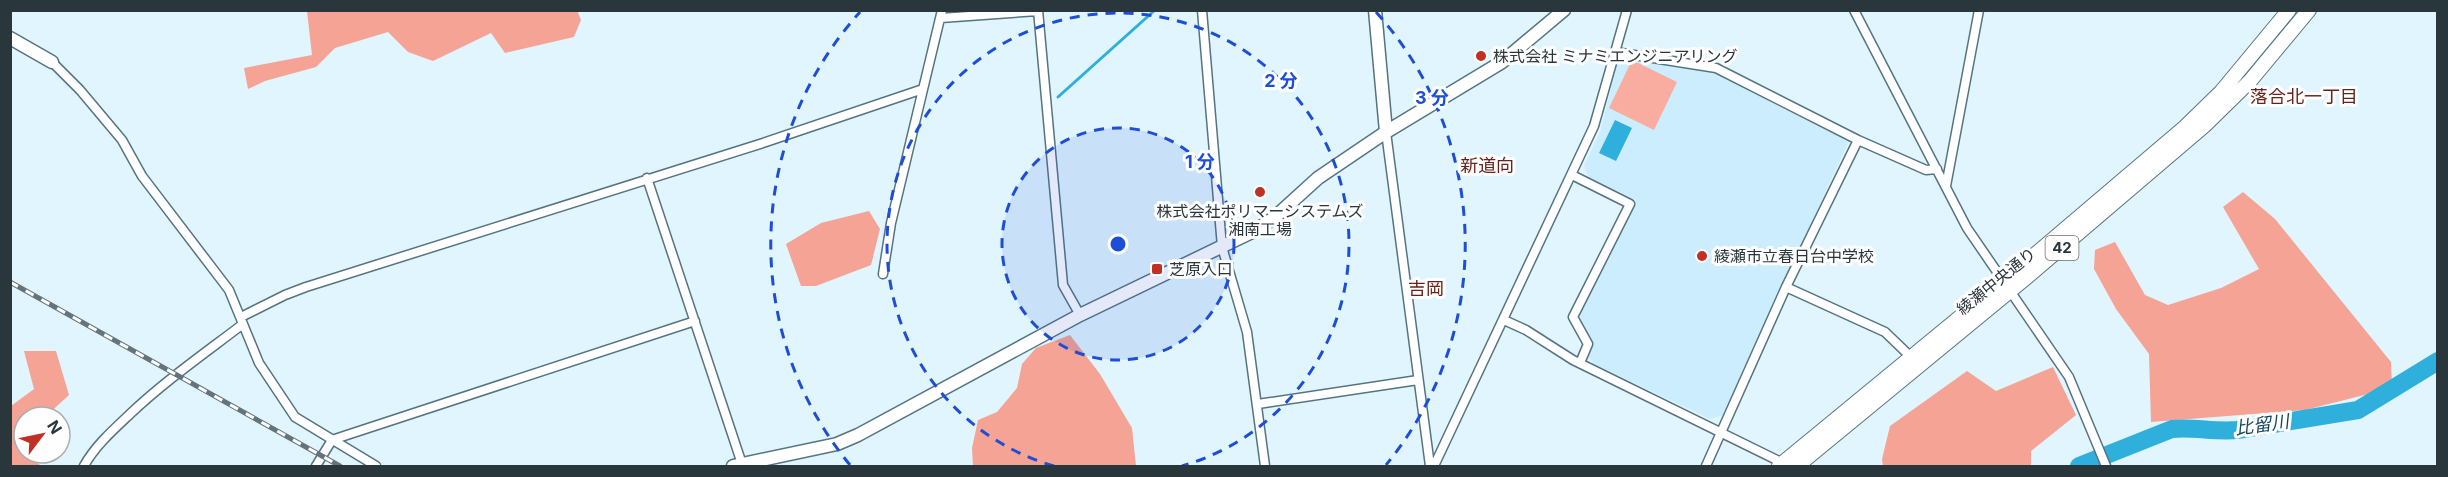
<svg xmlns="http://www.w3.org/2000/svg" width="2448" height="477" font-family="Inter,'Noto Sans JP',sans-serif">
<rect width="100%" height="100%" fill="#e1f5fe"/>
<!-- built -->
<path fill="#ccedfd" d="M1629,59L1715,74L1849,141L1723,415L1710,419L1592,363L1587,353L1593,344L1581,324L1580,311L1636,200L1588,177L1584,165L1600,132L1617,65Z"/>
<!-- green -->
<path fill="#f9aca0" d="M1632,60L1677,82L1654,130L1609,108Z"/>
<!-- forest -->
<path fill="#f4a395" d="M577,10L581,20L574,37L505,53L491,33L433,61L408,52L388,32L335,48L316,67L265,81L248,89L244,68L312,55L307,11Z
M2243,192L2275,219L2391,362L2392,388L2305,410L2151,422L2149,354L2116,309L2094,269L2095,250L2115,242L2145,295L2168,305L2221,288L2259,269L2223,207Z
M869,211L880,229L871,265L816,286H801L786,244L821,223Z
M1070,335L1100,374L1132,428L1136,466H973L972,448L978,420L997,412L1017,388L1022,364L1036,348Z
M24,351H56L69,395L45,417H24V436L18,442L24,448V453H28L41,466H11V406L34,389Z
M2053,367L2076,415L2031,451V466H1883L1882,459L1890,426L1967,371L1996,391Z"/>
<!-- water -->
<path fill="#2eafdc" d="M1615,120L1632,128L1616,161L1599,153Z"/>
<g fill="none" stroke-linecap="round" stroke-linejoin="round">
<!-- stream -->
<path stroke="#2eafdc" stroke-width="3" d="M1058,97L1155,10"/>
<!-- river -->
<path stroke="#2eafdc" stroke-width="18" d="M2079,466L2172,429C2194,427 2215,432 2237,430L2358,410L2438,361"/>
<defs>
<path id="street" d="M1038,10L1063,285L1080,315
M1202,10L1222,247L1247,332L1265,466
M1854,10L1967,228L2069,377L2106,466
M941,18L1038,11
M1615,52L1716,68L1858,140L1926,170L1937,169
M52,62L80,90L122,140L142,176L229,290L259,363L295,417L376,466
M1386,132L1430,466
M1572,175L1630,204L1573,317L1588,344L1580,363
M647,178L742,464
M1946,186L1979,10
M883,274L891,223L942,10
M1786,287L1885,332L1911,357
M241,317L285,295L306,287L763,143L923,89
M1504,320L1526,330L1573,360L1783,463
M1258,404L1418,380
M84,466C95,446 113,430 130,414C165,381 205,353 243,324
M316,466L332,440L347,435L695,321
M1434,466L1594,126L1627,10
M1706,466L1786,287L1858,140"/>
<path id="secondary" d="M1375,10L1386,132
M10,38L52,62
M733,466L837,444L858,435L1080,315L1256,230L1274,218L1318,178L1386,132L1502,62L1564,10"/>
<path id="primary" d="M1779,466L2004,281L2185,127L2221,92L2289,10
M1797,466L2028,276L2204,126L2250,81L2309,10"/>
</defs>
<!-- street casing -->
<use href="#street" stroke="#557481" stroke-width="11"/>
<!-- secondary casing -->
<use href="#secondary" stroke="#557481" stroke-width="15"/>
<!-- primary casing -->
<use href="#primary" stroke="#557481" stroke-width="16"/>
<!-- street -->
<use href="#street" stroke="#fff" stroke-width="8"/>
<!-- secondary -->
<use href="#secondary" stroke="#fff" stroke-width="12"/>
<!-- primary -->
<use href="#primary" stroke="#fff" stroke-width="14"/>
<defs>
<path id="rail" d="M10,282L340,466"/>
</defs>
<!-- rail casing -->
<use href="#rail" stroke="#65747b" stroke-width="5"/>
<!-- rail -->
<use href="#rail" stroke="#fefefe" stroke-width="3" stroke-dasharray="9" stroke-linecap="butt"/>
</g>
<!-- distance rings -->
<circle cx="1118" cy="244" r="116" fill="#1d4ed8" fill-opacity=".12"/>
<g fill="none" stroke="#1d4ed8" stroke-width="3" stroke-dasharray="10 8">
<circle cx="1118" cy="244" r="116"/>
<path d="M1054 466A231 231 0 1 1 1182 466"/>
<path d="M850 465A347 347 0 0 1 860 12M1376 12A347 347 0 0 1 1386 465"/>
</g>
<!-- markers -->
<g fill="#be3124" stroke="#fefefe" stroke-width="2">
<circle cx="1481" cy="56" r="6"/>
<circle cx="1260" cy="192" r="6"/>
<circle cx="1702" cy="256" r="6"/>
<rect x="1151" y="263" width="12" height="12" rx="3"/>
</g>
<g text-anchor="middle" stroke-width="6" stroke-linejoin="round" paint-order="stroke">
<!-- shield labels -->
<rect fill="#fefefe" stroke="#697276" stroke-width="1.5" x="2045.5" y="236" width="33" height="24" rx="4.5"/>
<g font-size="15" font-weight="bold" fill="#29363c">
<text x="2062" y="253">42</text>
</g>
<!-- poi labels -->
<g font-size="16" fill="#29363c" stroke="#fefefe" text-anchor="start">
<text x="1493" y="62">株式会社 ミナミエンジニアリング</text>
<text x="1260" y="217" text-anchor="middle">株式会社ポリマーシステムズ<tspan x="1260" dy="18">湘南工場</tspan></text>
<text x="1714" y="262">綾瀬市立春日台中学校</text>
<text x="1169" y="275">芝原入口</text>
</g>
<!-- street labels -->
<g font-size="16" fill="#29363c" stroke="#fefefe">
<text transform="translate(1996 281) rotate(-39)" y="6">綾瀬中央通り</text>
</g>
<!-- neighbourhood labels -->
<g font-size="18" fill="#67231b" stroke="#fefefe">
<text x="2304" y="103">落合北一丁目</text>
<text x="1487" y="172">新道向</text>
<text x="1426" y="295">吉岡</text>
</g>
<!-- water labels -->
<g font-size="18" font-style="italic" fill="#104557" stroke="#fefefe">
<text transform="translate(2262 425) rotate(-8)" y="6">比留川</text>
</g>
</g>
<circle cx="1118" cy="244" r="9" fill="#1d4ed8" stroke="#fefefe" stroke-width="3"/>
<g font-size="18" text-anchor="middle" font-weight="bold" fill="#1d4ed8" stroke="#fefefe" stroke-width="6" stroke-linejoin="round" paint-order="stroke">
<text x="1281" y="87">2 分</text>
<text x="1432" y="104">3 分</text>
<text x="1200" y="168">1 分</text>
</g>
<!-- border -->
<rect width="2448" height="477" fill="none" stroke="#29363c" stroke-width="24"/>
<!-- north arrow -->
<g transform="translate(42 435) rotate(58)"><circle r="28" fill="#fefefe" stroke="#a9aeb0" stroke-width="1.5"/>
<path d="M0-4.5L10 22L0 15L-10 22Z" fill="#be3124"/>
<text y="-9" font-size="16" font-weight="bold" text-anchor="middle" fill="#29363c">N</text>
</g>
</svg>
